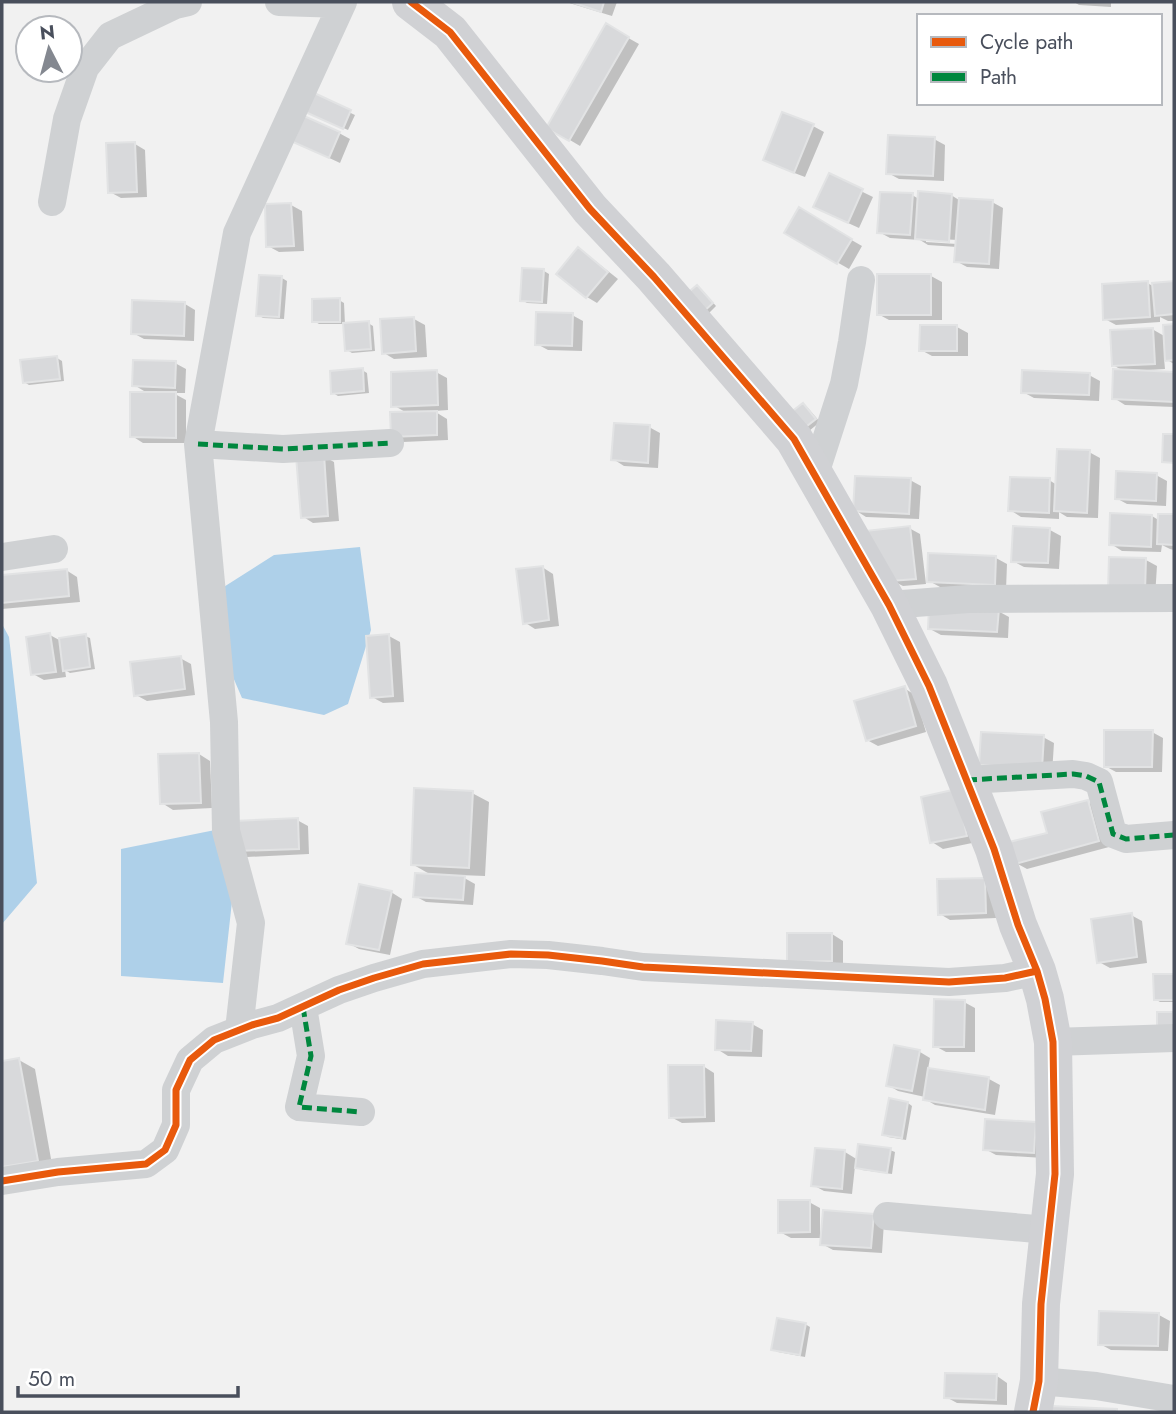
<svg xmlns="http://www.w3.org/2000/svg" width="1176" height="1414" font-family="Jost,sans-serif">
<rect width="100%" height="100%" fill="#f1f1f1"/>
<!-- water -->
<path fill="#aed0e9" d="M360,547L371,630L348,704L324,715L242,698L211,626L208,597L274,555Z
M2,624L9,637L37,883L2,924Z
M220,829L238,847L223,983L121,976V849Z"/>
<!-- shadow -->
<path fill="#0003" fill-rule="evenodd" d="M566,2H617L612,16Z
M1074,2H1111V7L1079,5Z
M607,26L639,44L580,146L548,127Z
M312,95L355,115L348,130L310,113Z
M813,126L824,132L805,177L776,166L765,159Z
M339,133L350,139L340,163L295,142Z
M934,139L945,145L944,181L899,179L888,173Z
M135,144L145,150L147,197L121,198L110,192Z
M830,176L873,197L859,228L826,213Z
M912,195L919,199L951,195L959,200L992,202L1003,208L999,269L967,267L956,261L957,247L928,245L920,240L890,238L879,232ZM926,238L957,240V244L926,242Z
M291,205L302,211L304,251L279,252L268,246Z
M799,210L862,246L849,269L786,233Z
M578,250L589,256L618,279L597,303L587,297Z
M544,271L549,274L547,304L527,303L522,300Z
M931,276L942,282V320H889L878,314Z
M282,278L287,281L284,319L263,318L258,315Z
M1147,283L1155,287L1154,285L1174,283V321H1168L1160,317V322L1116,325L1105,319Z
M697,287L702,290L716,306L707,315Z
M339,300L344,303L345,324H319L314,321Z
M185,304L195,310L194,341L144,339L133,333Z
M572,315L583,321L582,351L548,350L537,344Z
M414,319L425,325L427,357L394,359L384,353Z
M368,323L373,326L375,351L352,353L347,350Z
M1174,326V364L1164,358L1165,369L1147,370V373L1174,374V407L1125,405L1114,398L1125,372L1113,365L1152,329L1166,337L1165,327Z
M957,327L968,333V356H932L921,350Z
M57,358L62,361L64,381L29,385L24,382Z
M175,363L186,369L185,393H173L186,400V443H143L132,436L149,394L134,385Z
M362,370L367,373L369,393L338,396L333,393Z
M436,372L447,378L448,410L434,411L447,419L448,440L403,442L392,435L407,413L393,405Z
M1089,375L1100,381L1099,401L1034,398L1023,392Z
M803,405L808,408L820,422L809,431L792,413Z
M649,427L660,433L658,468L624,466L613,459Z
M1089,452L1100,458L1098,518L1067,517L1059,512V519L1021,517L1010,510L1049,480L1057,485Z
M323,456L334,462L339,521L313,523L302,516Z
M1156,475L1167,481L1166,506L1127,504L1116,498Z
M910,480L921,486L919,519L866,517L855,510Z
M1160,515L1174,516V550L1170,549L1162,545L1161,552L1122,551L1111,544L1152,516L1160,521Z
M909,528L920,534L926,584L903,586L891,580Z
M1050,530L1061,536L1059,569L1024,567L1013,561Z
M996,558L1007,564L1006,590L940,587L929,581Z
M1111,558L1146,560L1157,566L1155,597Z
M542,567L553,574L559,626L535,629L524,622Z
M66,570L77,577L80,602L2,609V576Z
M998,611L1009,617L1008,638L941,635L930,629Z
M50,635L61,641L85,636L90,638L95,669L70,673L65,670L66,677L44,680L33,674Z
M389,636L400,642L404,702L383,703L372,697Z
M180,658L191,664L195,695L147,701L136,695Z
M904,688L915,695L926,732L878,746L867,740Z
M1152,732L1163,738L1162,772H1116L1105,766Z
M1043,737L1054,743L1052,774L992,771Z
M199,754L210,761L212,808L173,810L162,803Z
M957,791L977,842L943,849L932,842Z
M472,793L489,802L485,876L459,875L475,884L473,905L426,902L415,896L433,876L412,864Z
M1088,802L1099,808L1109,847L1027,869L1016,863Z
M297,820L308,826L309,854L247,857L236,850Z
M939,881L995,886L996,918L950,920L940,914Z
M391,892L402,899L390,955L359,949L348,943Z
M1131,915L1142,921L1147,963L1110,968L1099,962Z
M832,934L843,941V967H800Z
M1155,976H1174V1002H1160L1155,999Z
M964,1002L975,1008V1052H946L935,1046Z
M752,1024L763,1030L762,1057L728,1056L717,1049Z
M920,1052L930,1058L928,1069L989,1079L1000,1085L995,1115L935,1105L925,1099V1097L898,1091L888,1085Z
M19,1060L35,1069L53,1170L18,1176L2,1167V1062Z
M703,1066L714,1073L715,1122L682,1123L671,1117Z
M908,1103L912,1106L906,1140L888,1137L884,1134Z
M1035,1124L1044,1158L996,1155L985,1149Z
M816,1150L845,1152L858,1160L890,1150L895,1152L892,1174L862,1170L855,1166L852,1194L824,1191L813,1185Z
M809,1202L820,1208V1233L873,1216L884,1222L882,1253L833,1250L822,1244L823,1238H791L780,1232Z
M1159,1315L1170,1321L1168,1351L1111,1350L1100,1344Z
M805,1324L810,1327L805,1357L778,1352L773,1349Z
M997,1376L1007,1383V1405L957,1403L946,1397Z"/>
<!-- building -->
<path fill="#d8d9db" stroke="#e2e3e4" stroke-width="2" d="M571,2H604L601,12Z
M606,23L629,37L569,141L546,128Z
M312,92L351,110L343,129L303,111Z
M782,112L814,124L794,173L763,160Z
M304,116L340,132L329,158L293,142Z
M888,135L935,137L933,176L886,174Z
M135,142L137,192L108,193L106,143Z
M829,173L863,189L848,223L813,207Z
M918,191L952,194L949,242L915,239Z
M880,192L913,193L910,235L877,233Z
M959,198L993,200L989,264L954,262Z
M291,203L294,246L266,247L265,204Z
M799,207L852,239L837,264L784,233Z
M578,247L608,272L586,298L556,274Z
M522,268L544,269L542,302L520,301Z
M877,274H931V315H877Z
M259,275L282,276L279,317L256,316Z
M1148,281L1150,317L1103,320L1102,284Z
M1174,281V314L1155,316L1152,283Z
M697,285L713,303L701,314L684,296Z
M340,298V322H312V299Z
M132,300L185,302L184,336L131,334Z
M536,312L573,313L572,346L535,345Z
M414,317L416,351L382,354L380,319Z
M369,321L371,349L345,351L343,323Z
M1174,324V360L1165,361L1163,325Z
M920,325H957V351H919Z
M1153,328L1155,364L1112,366L1110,330Z
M57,356L60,379L23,383L20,360Z
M133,360L176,361L175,388L132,386Z
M363,368L364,391L331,394L330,371Z
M1113,369L1174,372V402L1112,399Z
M437,370L438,405L391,407V372Z
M1022,370L1090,373L1089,395L1021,393Z
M130,392H176V438L130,437Z
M803,403L816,419L803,429L790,413Z
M437,411V435L391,437L390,412Z
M614,423L650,425L648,463L611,460Z
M1163,434H1174V463L1162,462Z
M1057,449L1090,450L1087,513L1054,511Z
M324,454L328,516L301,518L296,456Z
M1116,471L1157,473L1156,501L1115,499Z
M855,476L911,478L909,514L853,511Z
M1010,477L1050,478L1049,513L1008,511Z
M1110,513L1152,515L1151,547L1109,545Z
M1158,514H1174V545L1157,544Z
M910,526L916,579L890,581L865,531Z
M1013,526L1050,528L1048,563L1011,562Z
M928,553L996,556L995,585L927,582Z
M1109,557L1146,558L1145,592L1108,590Z
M543,566L549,620L523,624L516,569Z
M67,569L69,596L2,603V575Z
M929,606L999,609L997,632L928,629Z
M50,633L56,672L31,675L26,637Z
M86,634L90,667L63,671L59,638Z
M389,634L393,696L370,698L366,636Z
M181,656L185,689L134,696L130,662Z
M905,686L916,726L866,741L854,701Z
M1104,730H1153L1152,767H1104Z
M981,732L1044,735L1042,769L979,765Z
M199,753L201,803L160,804L158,754Z
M414,788L473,791L469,868L411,865Z
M957,789L967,836L930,843L921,797Z
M1088,800L1099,841L1015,864L1009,842L1047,833L1041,812Z
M298,818L299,849L234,851L233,821Z
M415,873L465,876L463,900L413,897Z
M985,878L986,913L938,915L937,879Z
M359,884L392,891L379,950L346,944Z
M1132,913L1137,957L1097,963L1091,919Z
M787,933H832V961L787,962Z
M1153,974H1174V1000H1154Z
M934,999L965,1000L964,1047H933Z
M1157,1012H1173V1036H1157Z
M716,1020L753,1022L751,1051L715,1050Z
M894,1045L920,1050L912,1091L886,1086Z
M19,1058L38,1161L2,1167V1061Z
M668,1065H704L705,1117L669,1118Z
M928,1068L989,1077L985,1110L923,1100Z
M889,1098L908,1102L902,1138L882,1135Z
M985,1119L1036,1122L1034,1153L983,1150Z
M858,1144L891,1148L887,1173L855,1168Z
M815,1148L845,1150L842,1189L811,1186Z
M778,1200H810V1232L778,1233Z
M823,1210L874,1214L871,1248L820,1245Z
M1099,1311L1159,1313L1158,1346L1098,1345Z
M777,1318L806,1323L800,1355L771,1350Z
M945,1373L997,1374L996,1400L944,1398Z
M1051,1406L1117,1409V1412H1051Z"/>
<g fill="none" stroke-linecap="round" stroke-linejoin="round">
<!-- street -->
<path stroke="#cfd1d3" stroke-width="28" d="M279,2L342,4
M52,202L67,119L85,68L110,36L175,5L188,2
M198,444L283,449L390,443
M815,474L844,384L852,342L861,280
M2,557L54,549
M889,605L968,599L1174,598
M967,780L1073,774L1086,776L1099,782L1113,834L1126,839L1174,835
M303,1007L311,1056L299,1107L361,1112
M239,1030L251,923L226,831L224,722L198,444L237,233L343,2
M1053,1042L1174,1038
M2,1181L58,1172L146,1164L165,1150L176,1125V1090L190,1060L214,1040L252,1025L278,1018L339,990L374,978L423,964L511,954L548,955L602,961L643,967L949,982L1005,978L1037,971
M887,1216L1048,1230
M1039,1381L1096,1386L1174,1399"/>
<!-- secondary -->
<path stroke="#d0d1d4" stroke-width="38" d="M411,2L450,32L590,209L654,277L794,439L889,605L929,686L994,849L1018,925L1037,971L1045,999L1053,1042L1055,1174L1041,1304L1039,1381L1033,1412"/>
<!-- quiet -->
<path stroke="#00873e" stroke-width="5" stroke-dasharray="10 5" stroke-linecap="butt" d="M198,444L283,449L390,443
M967,780L1073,774L1086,776L1099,782L1113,834L1126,839L1174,835
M303,1007L311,1056L299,1107L361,1112"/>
<defs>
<path id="cycleway" d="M411,2L450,32L590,209L654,277L794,439L889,605L929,686L994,849L1018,925L1037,971L1045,999L1053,1042L1055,1174L1041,1304L1039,1381L1033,1412
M2,1181L58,1172L146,1164L165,1150L176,1125V1090L190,1060L214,1040L252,1025L278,1018L339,990L374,978L423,964L511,954L548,955L602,961L643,967L949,982L1005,978L1037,971"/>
</defs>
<!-- cycleway casing -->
<use href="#cycleway" stroke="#fff" stroke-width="11"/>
<!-- cycleway -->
<use href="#cycleway" stroke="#e8590c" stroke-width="7"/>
</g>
<!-- border -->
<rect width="1176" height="1414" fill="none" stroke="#494f5c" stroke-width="7"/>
<!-- legend -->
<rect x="917" y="14" width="245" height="91" fill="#ffffff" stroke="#b6b9be" stroke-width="2"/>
<rect x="931" y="37" width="35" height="10" fill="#e8590c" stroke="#b6b9be" stroke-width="2"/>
<text x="980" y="49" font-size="21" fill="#494f5c">Cycle path</text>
<rect x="931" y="72" width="35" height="10" fill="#00873e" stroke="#b6b9be" stroke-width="2"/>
<text x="980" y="84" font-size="21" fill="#494f5c">Path</text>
<!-- north arrow -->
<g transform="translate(49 49) rotate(354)"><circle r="33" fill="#ffffff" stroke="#b6b9be" stroke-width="2"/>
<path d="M0-5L12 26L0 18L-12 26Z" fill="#848890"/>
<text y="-10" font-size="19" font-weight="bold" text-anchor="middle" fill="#494f5c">N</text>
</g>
<!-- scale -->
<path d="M18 1386v10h220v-10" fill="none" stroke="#494f5c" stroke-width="3.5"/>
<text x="28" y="1386" font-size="21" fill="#494f5c" stroke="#ffffff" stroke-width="5" paint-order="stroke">50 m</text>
</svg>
